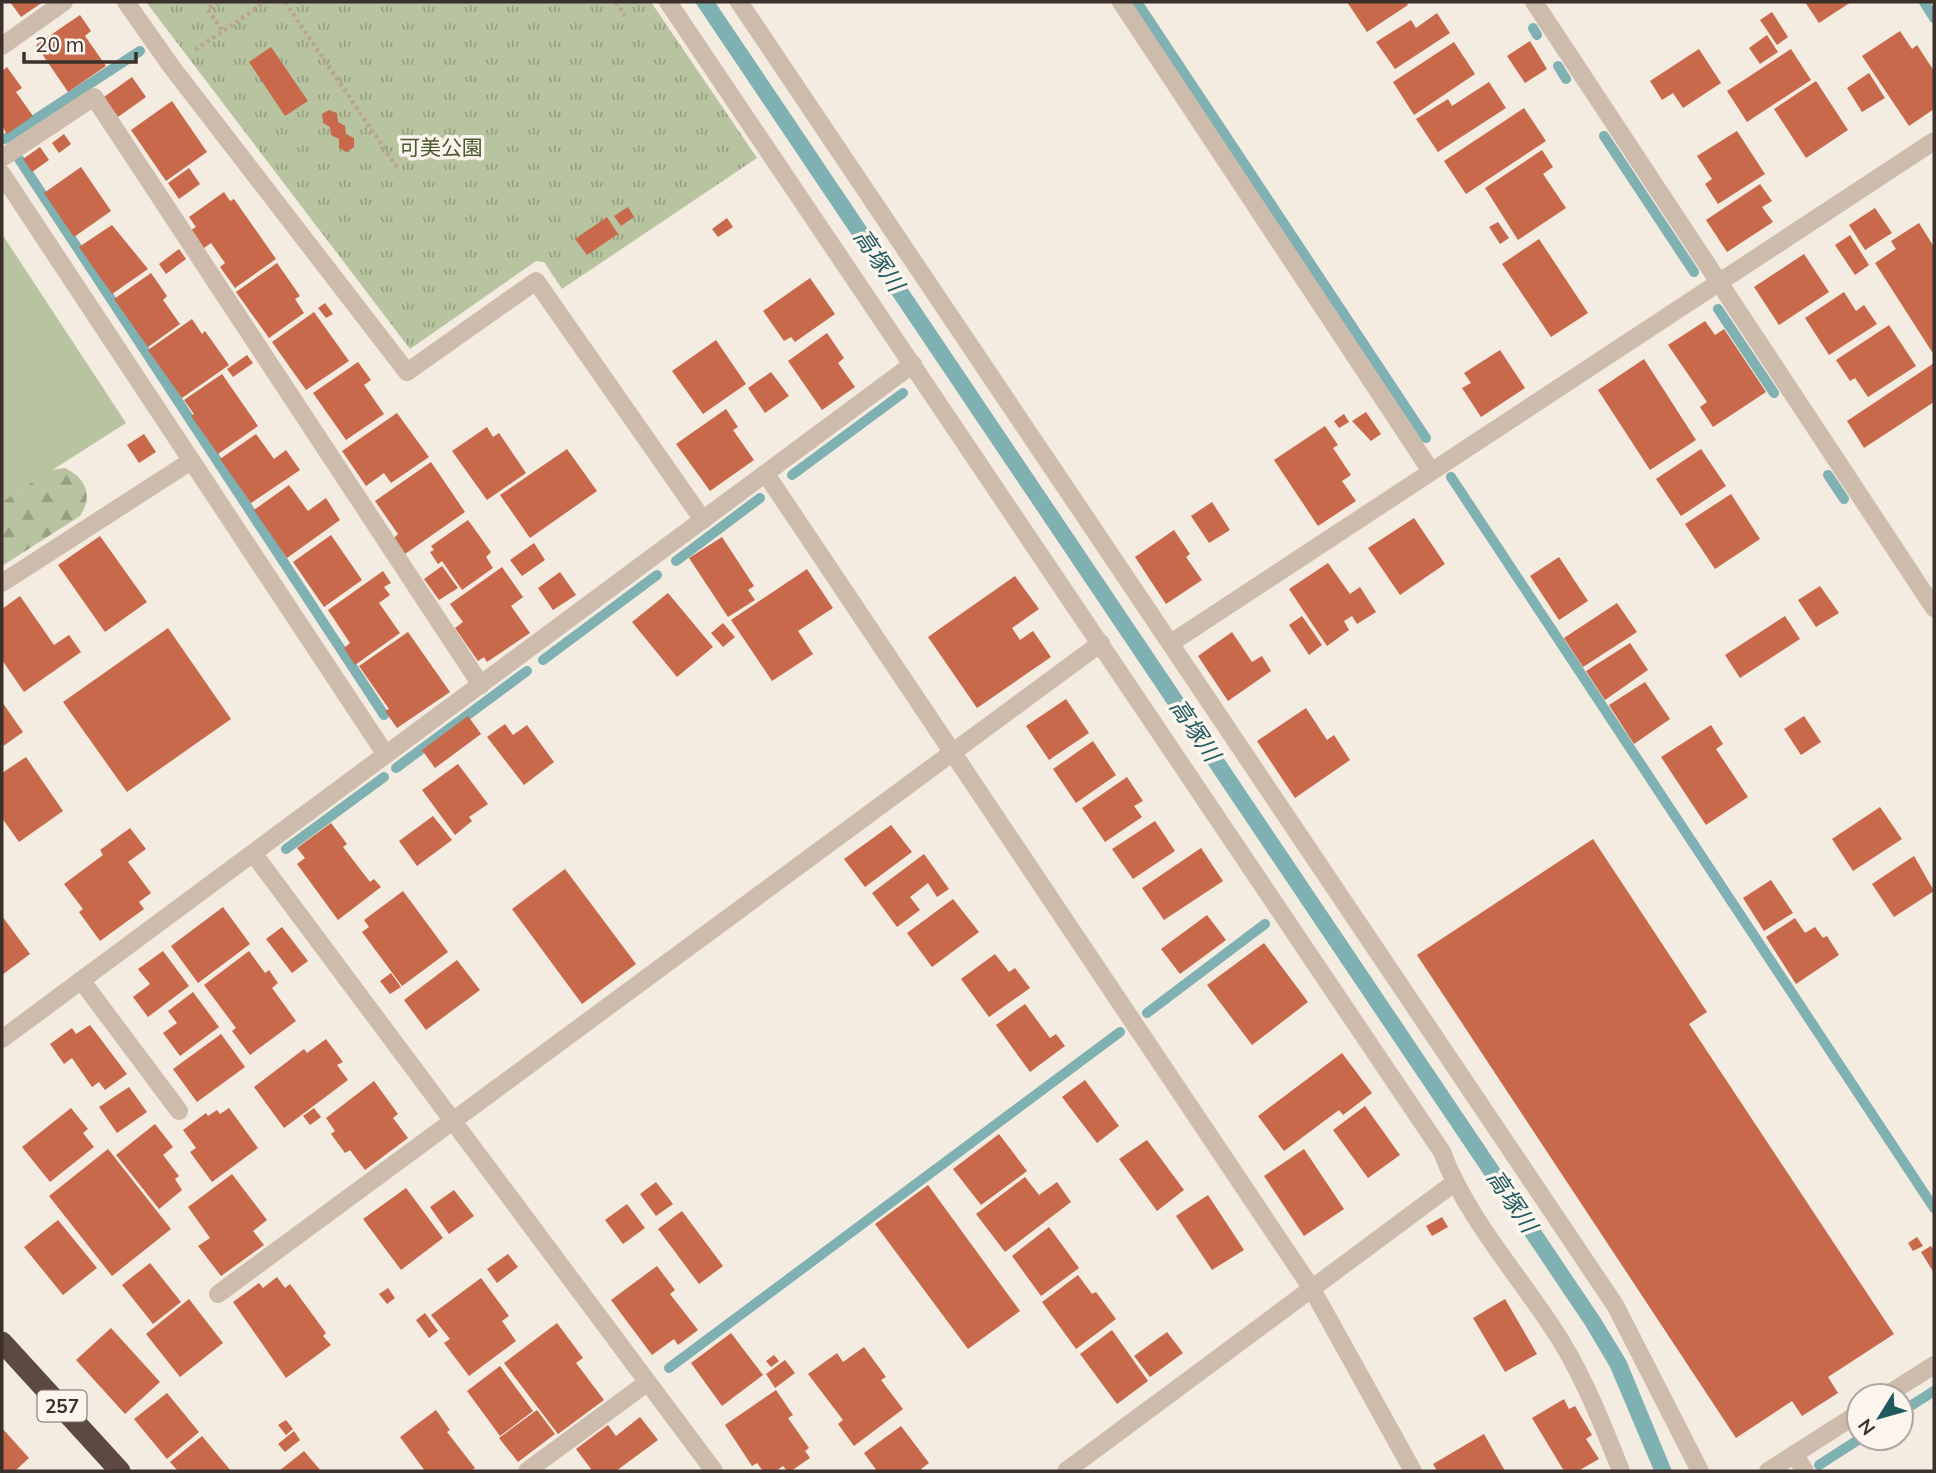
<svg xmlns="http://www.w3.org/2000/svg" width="1936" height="1473" font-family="Mulish,'Noto Sans JP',sans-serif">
<defs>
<pattern id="forest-firs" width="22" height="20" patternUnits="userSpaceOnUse" patternTransform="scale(1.75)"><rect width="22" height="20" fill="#b8c4a0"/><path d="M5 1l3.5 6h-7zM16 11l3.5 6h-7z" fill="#97a083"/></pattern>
<pattern id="park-tufts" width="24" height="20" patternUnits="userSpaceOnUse" patternTransform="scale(1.75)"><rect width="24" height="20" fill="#b8c4a0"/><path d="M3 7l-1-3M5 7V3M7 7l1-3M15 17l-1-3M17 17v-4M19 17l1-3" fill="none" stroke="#97a083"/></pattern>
</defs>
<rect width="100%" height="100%" fill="#f4ebe1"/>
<!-- grass -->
<path fill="#b8c4a0" d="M2,234L126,423L2,502Z"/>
<!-- forest -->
<path fill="url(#forest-firs)" d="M65,468C87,479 93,496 80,516L2,566V502L51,470Z"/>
<!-- park -->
<path fill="url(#park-tufts)" d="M146,2H651L757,158L562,289L544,262L536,261L410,349Z"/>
<!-- water -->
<path fill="#7fb0b2" d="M695,2H715L1599,1316L1626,1360L1672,1471H1654L1610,1367L1585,1325Z"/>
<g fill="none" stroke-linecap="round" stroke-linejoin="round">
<!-- stream -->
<path stroke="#7fb0b2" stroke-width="10" d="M1137,2L1426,438
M1924,2L1934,18
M1533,28L1537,35
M1558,66L1566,79
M1604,136L1694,272
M5,139L140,51
M19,159L384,715
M1718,309L1774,393
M792,475L903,393
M1828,475L1844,499
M1451,477L1934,1208
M676,561L760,498
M543,660L657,575
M396,768L527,671
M286,849L384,777
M1147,1013L1265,924
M669,1368L1120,1032
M1901,1412L1934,1391
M1819,1465L1861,1438"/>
</g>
<!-- building -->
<path fill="#c8694b" d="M10,2H43L21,17Z
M1347,2H1406L1408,5L1367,32Z
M1805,2H1851L1819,23Z
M1772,12L1788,37L1777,45L1760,20Z
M1437,13L1450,33L1395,69L1376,42L1411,20L1416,28Z
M80,15L91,31L85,36L106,66L68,92L36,45Z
M1900,31L1912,49L1917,45L1934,71V109L1909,126L1862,56Z
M1767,35L1778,52L1760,64L1749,48Z
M1530,41L1547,69L1525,83L1507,56Z
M1454,42L1475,74L1414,115L1393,82Z
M271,47L308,101L285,116L249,62Z
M1699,49L1721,83L1683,108L1673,93L1662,100L1650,81Z
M1791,49L1811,80L1747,122L1727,91Z
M7,67L22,88L16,92L33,116L7,134L2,126V71Z
M1869,73L1885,98L1862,112L1847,88Z
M132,77L146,97L118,117L104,97Z
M1816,81L1848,130L1806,158L1774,109Z
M1489,82L1506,108L1438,152L1416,119L1448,99L1452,106Z
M172,101L207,152L166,181L131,130Z
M1524,108L1546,141L1466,194L1444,161Z
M329,110L337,113L338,122L345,126L346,134L354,138V147L347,152L339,148V139L331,135L330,127L323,123L322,114Z
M1737,131L1765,174L1718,204L1705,184L1712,179L1697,156Z
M64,134L71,144L59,153L52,143Z
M40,147L49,160L32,172L23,159Z
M1542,150L1553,167L1543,174L1566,208L1518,240L1485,188Z
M81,167L111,211L74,237L44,193Z
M189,168L200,184L179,199L168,183Z
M1760,184L1772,201L1762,207L1773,222L1727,252L1706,220Z
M224,192L230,201L234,199L276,259L235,288L220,267L225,263L211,243L204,248L191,230L196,227L189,217Z
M628,207L634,217L621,226L614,216Z
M1875,208L1892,233L1865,250L1849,225Z
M607,217L618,234L587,255L575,239Z
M727,218L733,227L718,237L712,229Z
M1498,222L1509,238L1500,244L1489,227Z
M1919,223L1934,247V355L1875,263L1896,249L1891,241Z
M112,225L148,269L112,294L79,247Z
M1850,235L1869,265L1855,275L1835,245Z
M1539,239L1588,313L1551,337L1502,264Z
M179,249L186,259L166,274L159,264Z
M1804,254L1829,292L1779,325L1754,287Z
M277,263L300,296L295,299L304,313L269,338L236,292Z
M151,273L167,296L163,300L180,324L148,347L114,299Z
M810,278L835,314L795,342L791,337L784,341L763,311Z
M1844,292L1856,311L1864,305L1877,324L1829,355L1805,318Z
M325,303L333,314L326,318L318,308Z
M314,312L349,361L306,390L272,342Z
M192,319L202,334L205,331L229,365L182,398L148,350Z
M1705,321L1715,335L1724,329L1766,392L1713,427L1700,407L1707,402L1668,345Z
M1889,325L1916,366L1868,397L1855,378L1850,381L1836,360Z
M827,333L844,358L838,363L855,387L822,410L788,361Z
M716,340L746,384L703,414L672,371Z
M1500,350L1525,388L1481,417L1462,388L1471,383L1464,373Z
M247,355L253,363L233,377L227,369Z
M1644,359L1696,440L1650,470L1598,390Z
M358,362L371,380L364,385L384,414L346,440L313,393Z
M1934,363V402L1864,448L1847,421Z
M771,372L789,396L765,413L748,388Z
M222,374L258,426L218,454L191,416L194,414L184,400Z
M726,409L738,427L733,430L754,460L710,491L676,444Z
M1366,412L1381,434L1371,441L1352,421Z
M397,413L429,457L391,483L384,473L366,486L342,451Z
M1344,414L1349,422L1339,428L1334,421Z
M1325,426L1338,445L1333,448L1351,475L1342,481L1356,501L1318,526L1274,460Z
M487,427L493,437L499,433L526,473L487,500L452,451Z
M144,434L156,452L139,463L127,445Z
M256,434L274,459L286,450L300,470L251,503L220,459Z
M567,449L597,491L530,538L500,495Z
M1701,449L1726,486L1681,516L1656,479Z
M431,462L465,512L405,554L394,538L398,534L375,501Z
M289,485L308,511L326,498L340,520L287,558L254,510Z
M1731,494L1760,539L1715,569L1685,524Z
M1212,502L1230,530L1209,543L1191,516Z
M1414,518L1445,564L1400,595L1368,548Z
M468,520L491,552L486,557L493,568L462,590L442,561L438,564L430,552L434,550L431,546Z
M1174,530L1190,554L1186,557L1202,580L1166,604L1135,557Z
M331,535L362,580L324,607L293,562Z
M100,536L147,602L105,632L58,565Z
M722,537L754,586L748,590L755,600L728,617L689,558Z
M534,543L545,560L522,576L510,560Z
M1559,557L1588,601L1559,620L1530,576Z
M1328,563L1350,594L1360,587L1376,612L1357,624L1352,616L1344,621L1349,630L1327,646L1289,589Z
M442,566L458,588L439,600L424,579Z
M502,567L523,597L511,606L530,633L487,662L484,657L478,661L455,628L463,622L450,604Z
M807,569L833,608L798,631L813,654L772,681L731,620Z
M383,571L391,583L384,587L390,595L379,603L400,633L355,665L344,648L350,643L328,610Z
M560,572L576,595L553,610L538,588Z
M1015,576L1039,609L1012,628L1020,640L1033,631L1051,657L977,708L928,637Z
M1820,586L1839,613L1816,627L1798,600Z
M668,593L713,647L677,677L632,622Z
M20,596L54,645L69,635L81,652L24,692L2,660V609Z
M1617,603L1637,632L1583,667L1564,638Z
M1302,616L1322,645L1309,655L1289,625Z
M1785,616L1800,639L1740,678L1725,655Z
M723,623L735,637L723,647L711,633Z
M168,628L231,719L127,792L63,702Z
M408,632L450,692L397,728L385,711L389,709L359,666Z
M1232,632L1252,662L1262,656L1271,671L1228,701L1198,656Z
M1630,643L1648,670L1605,700L1586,671Z
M1645,682L1670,719L1634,744L1609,705Z
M1066,699L1089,733L1049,760L1026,726Z
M2,702L23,732L2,747Z
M1306,708L1327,740L1334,735L1350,760L1295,798L1257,741Z
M468,716L481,734L435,768L422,750Z
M1804,716L1821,742L1801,755L1784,729Z
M505,724L513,735L527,725L554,762L524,785L487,737Z
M1711,725L1723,744L1716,749L1748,797L1706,825L1661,757Z
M1093,741L1116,775L1076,803L1053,769Z
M26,757L63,811L19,842L2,818V773Z
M458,764L488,804L469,817L472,821L455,835L422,790Z
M1127,777L1143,801L1134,806L1142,817L1105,842L1082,808Z
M1880,807L1902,839L1853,871L1832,839Z
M433,816L452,840L417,866L399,841Z
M1155,821L1175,851L1133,879L1112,849Z
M331,823L347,844L343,847L370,882L374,879L381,887L338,920L297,864L305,858L297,848Z
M891,825L912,852L865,887L844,859Z
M130,828L146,849L128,862L151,893L139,902L144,909L100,941L79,912L83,909L64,884L103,855L100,850Z
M1593,839L1707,1012L1689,1024L1894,1334L1828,1377L1838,1393L1802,1416L1792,1401L1736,1438L1417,955Z
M1201,848L1223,881L1164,920L1142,888Z
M924,854L949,889L937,897L928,883L910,897L920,910L897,927L872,893Z
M1914,856L1934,891L1894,917L1872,884Z
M565,869L636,964L582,1004L512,909Z
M1771,880L1793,913L1764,931L1743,898Z
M403,891L448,952L402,986L362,932L369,927L364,920Z
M953,899L979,932L932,967L907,933Z
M223,907L250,944L198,983L171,946Z
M1207,915L1226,940L1180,974L1161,949Z
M2,916L30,954L2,975Z
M1795,918L1805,933L1815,927L1823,938L1827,936L1839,955L1796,984L1766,937Z
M282,927L308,961L292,973L266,939Z
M1264,943L1308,1002L1252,1045L1207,985Z
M163,951L189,986L148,1017L133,997L150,984L138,969Z
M249,951L265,973L269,970L278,983L272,988L296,1021L250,1055L232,1031L236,1028L204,985Z
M995,954L1009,972L1015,968L1030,988L989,1017L961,979Z
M457,960L480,990L426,1030L404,1000Z
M391,973L401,987L390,994L380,981Z
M193,992L219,1027L180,1056L163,1033L177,1023L168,1011Z
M1025,1004L1050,1038L1056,1034L1065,1046L1030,1072L996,1025Z
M90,1025L127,1074L105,1090L99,1082L92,1087L72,1058L64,1064L50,1044L72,1028L76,1034Z
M221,1034L245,1067L197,1102L173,1069Z
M326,1039L343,1062L337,1065L348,1080L284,1128L254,1087L304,1049L307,1053Z
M1342,1053L1372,1093L1343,1115L1339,1110L1284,1151L1258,1116Z
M1085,1080L1119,1126L1097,1143L1062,1097Z
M374,1081L398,1114L393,1118L408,1138L365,1170L350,1150L345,1153L331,1134L335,1131L326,1118Z
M129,1087L147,1112L117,1133L99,1107Z
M1365,1106L1400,1155L1368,1178L1333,1130Z
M71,1108L88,1129L83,1133L94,1147L50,1182L22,1147Z
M229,1108L258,1148L212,1182L190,1152L196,1148L183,1130L206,1113L208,1116L217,1110L220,1114Z
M314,1108L321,1117L310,1125L303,1116Z
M155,1124L173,1147L163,1155L179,1176L175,1179L182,1190L159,1209L116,1155Z
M999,1134L1027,1171L981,1205L953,1169Z
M1147,1140L1184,1190L1157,1211L1119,1159Z
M108,1149L171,1229L112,1276L49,1196Z
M1304,1149L1344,1209L1304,1236L1264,1176Z
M232,1174L267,1220L253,1231L264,1245L221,1276L198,1246L210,1238L188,1207Z
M1025,1177L1039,1195L1057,1182L1071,1202L1005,1252L976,1214Z
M656,1182L673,1204L656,1216L640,1194Z
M928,1185L1020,1311L968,1349L875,1224Z
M406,1188L443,1238L401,1270L363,1219Z
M454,1190L474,1216L449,1234L430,1207Z
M1208,1195L1244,1250L1212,1270L1176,1216Z
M627,1204L645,1228L623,1244L605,1220Z
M682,1211L723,1266L699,1284L658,1229Z
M1442,1217L1448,1227L1432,1236L1426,1226Z
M58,1220L97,1268L63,1295L24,1247Z
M1049,1227L1079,1268L1041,1296L1012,1256Z
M1917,1237L1923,1246L1913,1251L1908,1243Z
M1931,1246L1934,1251V1273L1921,1252Z
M508,1254L518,1267L497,1283L487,1269Z
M150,1263L181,1302L153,1324L122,1285Z
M657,1266L675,1290L670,1294L698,1330L678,1345L674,1339L652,1355L611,1300Z
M1078,1275L1092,1294L1096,1292L1116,1319L1076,1349L1042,1302Z
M277,1277L285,1288L290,1284L326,1333L323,1336L331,1345L286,1378L233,1302L259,1283L263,1288Z
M481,1278L509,1316L502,1321L516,1341L469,1376L444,1343L450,1339L431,1315Z
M388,1288L395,1298L387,1304L379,1294Z
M189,1299L223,1343L180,1377L146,1334Z
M1505,1299L1537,1354L1505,1372L1473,1318Z
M425,1313L438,1331L429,1338L416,1320Z
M557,1323L583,1358L576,1363L604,1400L558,1434L504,1363Z
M111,1328L160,1382L125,1414L76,1360Z
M1112,1330L1148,1381L1117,1404L1080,1354Z
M1167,1332L1183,1353L1150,1377L1134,1356Z
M731,1333L763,1375L722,1406L691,1363Z
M864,1347L886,1377L881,1380L903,1409L854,1446L838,1424L843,1420L808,1374L837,1353L843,1362Z
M774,1355L779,1361L771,1367L766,1361Z
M785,1360L795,1373L775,1388L766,1374Z
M500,1366L533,1411L500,1436L467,1391Z
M776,1390L793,1415L788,1418L809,1448L805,1451L810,1458L791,1471H787L783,1466L776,1471H763L757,1463L752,1466L725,1425Z
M167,1393L199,1432L167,1459L134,1419Z
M1564,1399L1569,1409L1575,1406L1592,1435L1586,1439L1599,1459L1578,1471H1564L1532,1418Z
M436,1410L450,1430L447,1432L475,1468L471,1471H425L400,1437Z
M537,1410L555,1434L518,1462L499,1438Z
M640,1417L658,1440L616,1471H588L591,1469L576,1449L608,1425L616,1436Z
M286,1420L293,1429L286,1435L278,1425Z
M901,1426L929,1463L921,1469L923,1471H877L864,1453Z
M2,1428L29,1458L15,1471H2Z
M294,1431L300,1440L285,1452L278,1444Z
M1484,1434L1505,1471H1437L1433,1464Z
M202,1436L231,1471H178L170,1462Z
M304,1451L321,1471H279Z"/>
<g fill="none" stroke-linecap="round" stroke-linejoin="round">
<!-- path -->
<path stroke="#b9a596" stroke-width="4.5" stroke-dasharray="3.5 3.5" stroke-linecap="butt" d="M218,2L207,9L223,31
M285,2L398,169
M616,2L625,16
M195,50L266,2"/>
<!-- minor -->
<path stroke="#cdbbac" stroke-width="18" d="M126,2L171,66L407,372L536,281L703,520
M668,2L1442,1152C1468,1221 1522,1278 1561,1341C1586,1382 1603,1426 1621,1471
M739,2L1615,1305L1700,1471
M1121,2L1431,471
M1534,2L1934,608
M2,46L64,2
M2,158L94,97L481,685
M2,174L386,755
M766,474L1312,1289L1413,1471
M2,583L191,461
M1171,643L1934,141
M253,853L714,1471
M81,980L179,1111
M2,1039L913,364
M218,1294L1101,643
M1885,1396L1934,1365
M1794,1454L1805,1471
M527,1471L648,1382
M1066,1471L1454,1183
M1768,1471L1859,1413"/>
<!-- highway -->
<path stroke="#5c4a42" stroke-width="21" d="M2,1342L120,1471"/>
</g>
<g text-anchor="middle" stroke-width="7" stroke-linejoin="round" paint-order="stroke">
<!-- shield labels -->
<rect fill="#fbf5ee" stroke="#756b66" stroke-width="2" x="37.5" y="1390.5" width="49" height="31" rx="5"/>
<g font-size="19" font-weight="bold" fill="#3b302b">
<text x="62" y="1413">257</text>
</g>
<!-- park labels -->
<g font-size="21" fill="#4a5a2e" stroke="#fbf5ee">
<text x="441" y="155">可美公園</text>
</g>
<!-- water labels -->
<g font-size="23" font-style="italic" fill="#1f5a5e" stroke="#fbf5ee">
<text transform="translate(879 260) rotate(56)" y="8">高塚川</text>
<text transform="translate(1195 730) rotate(56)" y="8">高塚川</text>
<text transform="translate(1512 1201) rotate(56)" y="8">高塚川</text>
</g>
</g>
<!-- border -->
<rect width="1936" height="1473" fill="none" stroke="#3b302b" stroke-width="7"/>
<!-- north arrow -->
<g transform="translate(1880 1417) rotate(233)"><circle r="33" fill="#fbf5ee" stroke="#aea6a0" stroke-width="2"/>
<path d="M0-5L12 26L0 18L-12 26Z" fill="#1f5a5e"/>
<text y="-10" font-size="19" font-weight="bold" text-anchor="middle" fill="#3b302b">N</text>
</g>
<!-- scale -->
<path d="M24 52v10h112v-10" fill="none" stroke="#3b302b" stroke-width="3.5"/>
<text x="35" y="52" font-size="21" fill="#3b302b" stroke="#fbf5ee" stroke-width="5" paint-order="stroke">20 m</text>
</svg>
